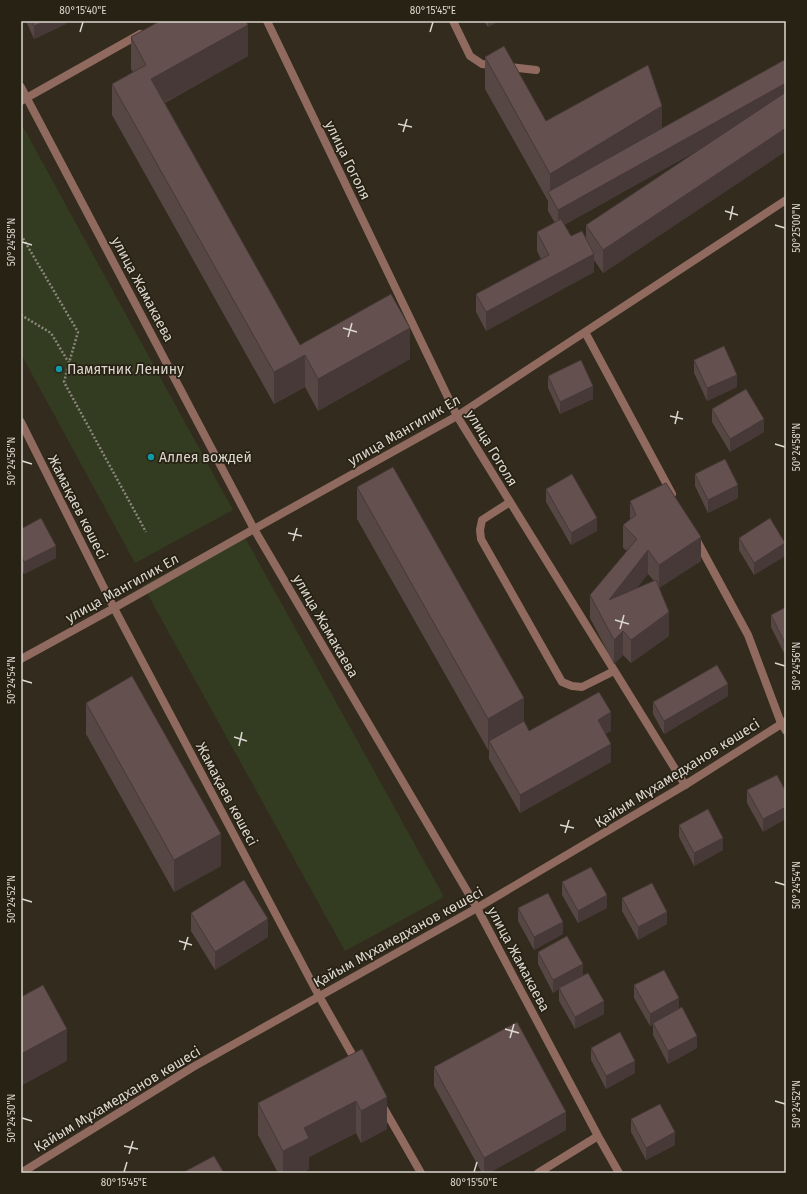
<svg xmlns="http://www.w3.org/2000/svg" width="807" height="1194" font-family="'Fira Sans',sans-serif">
<rect width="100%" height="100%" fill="#322b1e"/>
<!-- green -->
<path fill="#333c21" d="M21,123L233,510L135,563L21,354Z
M242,532L444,897L345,951L143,586Z"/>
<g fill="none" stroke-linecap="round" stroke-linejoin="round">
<!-- path -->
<path stroke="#8c867c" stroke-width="2.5" stroke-dasharray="2 2" stroke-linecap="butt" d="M21,235L78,332L69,363
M21,315L51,333L69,363L64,382L146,532"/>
<!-- service -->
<path stroke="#906a5e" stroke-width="8" d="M453,21L470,56L482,64L536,70
M510,502L482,520L480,530L481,539L562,682L572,686L582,687L614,671"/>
<!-- minor -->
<path stroke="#906a5e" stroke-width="8" d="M267,21L457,416L685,785
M21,87L254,529L477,908L598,1136L619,1173
M585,332L672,494
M21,422L114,608L319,996L357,1063
M696,539L748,635L781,723L786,731
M21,659L114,608L254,529L457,416L786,200
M382,1105L421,1173
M538,1173L598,1136"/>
<!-- tertiary -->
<path stroke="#906a5e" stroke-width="8" d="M21,101L140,34
M21,1173L193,1067L477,908L685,785L786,721"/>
</g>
<!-- wall -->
<path fill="#564644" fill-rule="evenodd" d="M26,21H66V24L34,39Z
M484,21H499L488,27Z
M131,37L248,56L165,103L300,345L410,359L318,411L305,387L274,404L112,115V84L133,72L131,69Z
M485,57L546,121L662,129L786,59V151L603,273L594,260V272L486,331L476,312V294L541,259L537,251V232L555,223L548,211V201L485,89ZM702,148L586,225V239L571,236L564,225Z
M694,360L737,387L707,401L694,373Z
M548,376L593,399L560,414L548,388Z
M712,409L764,432L730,452L712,422Z
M695,474L738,498L708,513L695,486Z
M357,487L524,721L529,731H611L605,734L611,762L520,813L489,759V750H488L357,519Z
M546,489L597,531L571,545L546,502Z
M630,501L701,561L659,588L669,636L631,663L623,655L614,664L590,618V595L627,551L623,548V525L630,519ZM648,574L654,581L636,589Z
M21,529L56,558L24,574L21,568Z
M739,538L785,556L754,575L739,550Z
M786,607L785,655L771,627V615Z
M728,696L664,734L653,714V702Z
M86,703L221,866L174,892L86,734Z
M777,775L763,832L747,803V790Z
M679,825L723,850L694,866L679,837Z
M562,882L607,908L578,923L562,895Z
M622,898L667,924L638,940L622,911Z
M518,908L563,934L534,950L518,921Z
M191,913L268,937L215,970L191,931Z
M538,952L583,976L604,1014L575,1029L559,1001V989L553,993L538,964Z
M634,985L679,1009L697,1048L668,1064L653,1035V1025L650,1026L634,998Z
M591,1048L635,1073L606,1089L591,1060Z
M362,1049L387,1129L361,1143L356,1133L309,1157V1169L302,1173H278L258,1135V1103Z
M434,1067L566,1130L489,1173H482L434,1086Z
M631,1119L675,1145L646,1160L631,1132Z"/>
<!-- shaded-wall -->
<path fill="#463937" d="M46,21H66V24L34,39V26Z
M488,21H499L488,27Z
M248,25V56L151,110V79Z
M786,83V101L558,228V210Z
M662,106V138L550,197V174Z
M786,128V151L603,273V250Z
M594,254V272L486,331V312Z
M410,328V359L318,411V379Z
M305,355V387L274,404V372Z
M737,375V387L707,401V388Z
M593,386V399L560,414V402Z
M764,419V432L730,452V439Z
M738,485V498L708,513V500Z
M597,518V531L571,545V533Z
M701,537V561L659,588V565Z
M785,543V556L754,575V563Z
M56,546V558L24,574V562Z
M648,550V574L609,623V600Z
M669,612V636L631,663V640Z
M623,631V655L614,664V640Z
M786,642V655H785V643Z
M728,684V696L664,734V721Z
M524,698V730L489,741V750H488V719Z
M611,712V731L598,738V720Z
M611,744V762L520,813V795Z
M786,807V819L763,832V819Z
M221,834V866L174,892V860Z
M723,838V850L694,866V853Z
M607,895V908L578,923V911Z
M667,912V924L638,940V927Z
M268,919V937L215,970V952Z
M563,922V934L534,950V937Z
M583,964V977L559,988V989L553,993V980Z
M679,998V1011L653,1023V1025L650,1026V1014Z
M604,1001V1014L575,1029V1017Z
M67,1029V1061L21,1086V1054Z
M697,1036V1048L668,1064V1051Z
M635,1061V1073L606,1089V1076Z
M387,1097V1129L361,1143V1111Z
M356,1101V1133L309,1157V1169L302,1173H283V1151L304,1128Z
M566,1112V1130L489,1173H484V1158Z
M675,1132V1145L646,1160V1148Z"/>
<!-- building -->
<path fill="#64514f" stroke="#463937" d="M32,21H46L34,26Z
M160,21H246L248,25L151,79L300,345L391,294L410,328L318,379L305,355L274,372L112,84L146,65L131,37Z
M504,46L546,121L648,65L662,106L550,174L485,57Z
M786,59V83L558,210L548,192Z
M786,92V128L603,250L586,225Z
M561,219L571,236L582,231L594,254L486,312L476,294L549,255L537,232Z
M724,346L737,375L707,388L694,360Z
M581,360L593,386L560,402L548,376Z
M746,389L764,419L730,439L712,409Z
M725,459L738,485L708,500L695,474Z
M393,467L524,698L488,719L357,487Z
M572,474L597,518L571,533L546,489Z
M666,483L701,537L659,565L648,550L609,600L656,580L669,612L631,640L623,631L614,640L590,595L637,539L623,525L636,515L630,501Z
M41,518L56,546L24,562L21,555V529Z
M770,518L785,543L754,563L739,538Z
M786,607V642L785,643L771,615Z
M717,665L728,684L664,721L653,702Z
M132,676L221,834L174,860L86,703Z
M599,692L611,712L598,720L611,744L520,795L489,741L524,721L529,731Z
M777,775L786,792V807L763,819L747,790Z
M708,809L723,838L694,853L679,825Z
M591,867L607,895L578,911L562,882Z
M244,880L268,919L215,952L191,913Z
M652,883L667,912L638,927L622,898Z
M548,893L563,922L534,937L518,908Z
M567,936L583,964L553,980L538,952Z
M664,970L679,998L650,1014L634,985Z
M588,973L604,1001L575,1017L559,988Z
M43,985L67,1029L21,1054V997Z
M682,1007L697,1036L668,1051L653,1023Z
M517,1022L566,1112L484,1158L434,1067Z
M620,1032L635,1061L606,1076L591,1048Z
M362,1049L387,1097L361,1111L356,1101L304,1128L309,1138L283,1151L258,1103Z
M660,1104L675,1132L646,1148L631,1119Z
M214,1156L224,1173H182Z"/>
<!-- ticks -->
<path fill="none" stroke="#dcd7cf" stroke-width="1.5" d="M80,32L83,22M430,32L433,22M398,124L412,127M403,132L407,119M725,211L738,215M730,220L733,206M775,225L785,228M22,242L32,245M343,328L357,332M348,337L352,323M670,416L683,419M675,424L678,411M775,444L785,447M22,461L32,464M288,533L302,536M293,541L297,528M615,620L629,624M620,629L624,615M775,663L785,666M22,680L32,683M234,737L247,741M239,746L242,732M560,825L574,828M565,833L569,820M775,882L785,885M22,899L32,902M179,941L192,945M184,950L188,937M505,1029L519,1033M510,1038L514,1024M775,1101L785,1104M22,1118L32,1121M124,1146L138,1149M129,1154L133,1141M124,1172L127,1162M474,1172L477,1162"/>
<!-- markers -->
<g fill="#0f9aa8" stroke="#282214" stroke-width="1.5">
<circle cx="59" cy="369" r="4"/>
<circle cx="151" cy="457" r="4"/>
</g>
<g text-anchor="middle" stroke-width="3.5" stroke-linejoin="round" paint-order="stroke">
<!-- street labels -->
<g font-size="14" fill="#dcd7cf" stroke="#282214">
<text transform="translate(348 160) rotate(64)" y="5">улица Гоголя</text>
<text transform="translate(143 289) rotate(62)" y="5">улица Жамакаева</text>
<text transform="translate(404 430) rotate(-30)" y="5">улица Мангилик Ел</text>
<text transform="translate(492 448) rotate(59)" y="5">улица Гоголя</text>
<text transform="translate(78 507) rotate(63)" y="5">Жамақаев көшесі</text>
<text transform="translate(122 588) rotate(-29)" y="5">улица Мангилик Ел</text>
<text transform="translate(326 626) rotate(60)" y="5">улица Жамакаева</text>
<text transform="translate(677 773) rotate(-32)" y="5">Қайым Мұхамедханов көшесі</text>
<text transform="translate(227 794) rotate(62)" y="5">Жамақаев көшесі</text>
<text transform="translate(398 937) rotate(-29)" y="5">Қайым Мұхамедханов көшесі</text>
<text transform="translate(519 959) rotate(62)" y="5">улица Жамакаева</text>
<text transform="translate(117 1099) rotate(-31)" y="5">Қайым Мұхамедханов көшесі</text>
</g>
<!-- poi labels -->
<g font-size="14" fill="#dcd7cf" stroke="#282214" text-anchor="start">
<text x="67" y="374">Памятник Ленину</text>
<text x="159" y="462">Аллея вождей</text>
</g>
</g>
<!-- border -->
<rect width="807" height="1194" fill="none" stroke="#282214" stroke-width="44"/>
<rect x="22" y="22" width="763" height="1150" fill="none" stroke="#dcd7cf" stroke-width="1.5"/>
<g font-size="10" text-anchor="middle" fill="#dcd7cf">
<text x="83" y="14">80°15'40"E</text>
<text x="433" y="14">80°15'45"E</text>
<text transform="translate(796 228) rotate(-90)" y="4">50°25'00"N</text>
<text transform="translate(11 242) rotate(-90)" y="4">50°24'58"N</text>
<text transform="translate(796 447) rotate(-90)" y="4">50°24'58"N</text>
<text transform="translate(11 461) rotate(-90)" y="4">50°24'56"N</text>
<text transform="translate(796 666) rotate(-90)" y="4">50°24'56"N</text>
<text transform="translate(11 680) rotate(-90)" y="4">50°24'54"N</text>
<text transform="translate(796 885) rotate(-90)" y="4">50°24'54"N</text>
<text transform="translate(11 899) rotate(-90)" y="4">50°24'52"N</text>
<text transform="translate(796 1104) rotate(-90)" y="4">50°24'52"N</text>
<text transform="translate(11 1118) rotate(-90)" y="4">50°24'50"N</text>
<text x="124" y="1186">80°15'45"E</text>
<text x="474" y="1186">80°15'50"E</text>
</g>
</svg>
